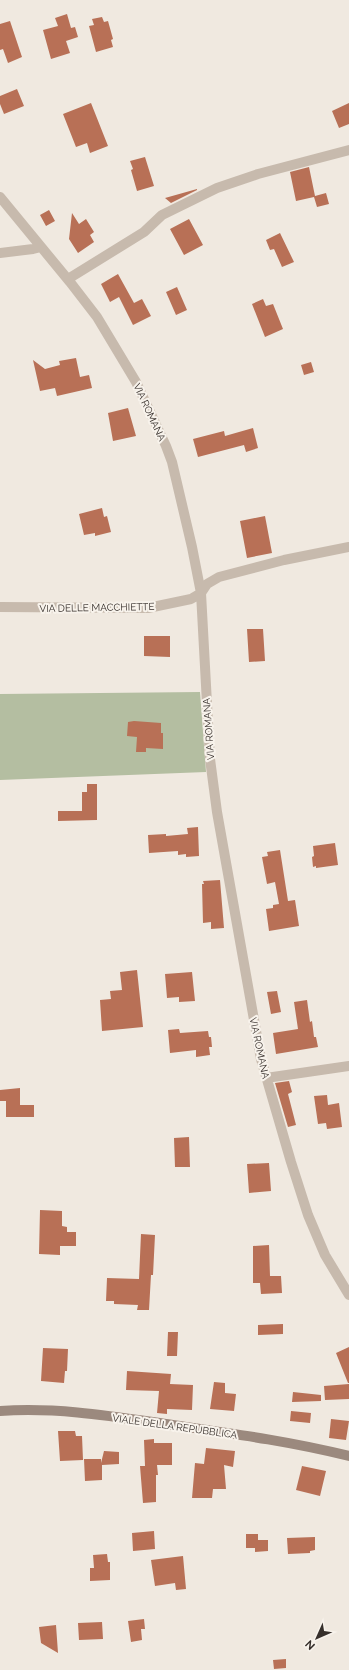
<svg xmlns="http://www.w3.org/2000/svg" width="349" height="1670" font-family="Raleway,sans-serif">
<rect width="100%" height="100%" fill="#f0e9e0"/>
<!-- green -->
<path fill="#b4bea1" d="M200,692L206,772L0,780V694Z"/>
<!-- building -->
<path fill="#b87056" d="M67,14L71,28L75,27L78,37L66,41L70,53L51,59L43,30L58,26L55,18Z
M102,17L104,22L108,21L113,39L111,40L113,47L96,52L89,26L94,25L92,19Z
M10,21L22,57L8,63L3,49L0,50V24Z
M17,89L24,106L4,114L0,104V96Z
M91,103L108,146L90,153L87,143L76,147L63,114Z
M349,103V124L339,128L332,111Z
M145,157L154,186L137,191L131,170L133,169L130,161Z
M309,167L315,196L326,193L329,204L317,207L314,197L296,201L290,172Z
M197,189V190L171,203L165,198Z
M49,210L55,221L46,226L40,215Z
M72,213L79,224L86,219L94,232L90,235L94,242L78,253L69,239Z
M189,219L203,245L184,255L170,229Z
M280,233L294,262L282,267L274,249L270,250L266,240Z
M118,274L134,303L142,299L151,316L133,325L119,297L110,302L101,284Z
M177,287L187,310L176,315L166,292Z
M263,299L266,306L273,304L283,329L265,337L252,304Z
M76,358L80,377L89,375L92,388L57,396L55,388L40,391L33,360L45,369L60,365L59,361Z
M311,362L314,372L304,375L301,365Z
M128,408L136,436L113,441L108,413Z
M253,428L258,448L246,452L244,445L198,457L193,439L224,431L225,436Z
M102,508L104,517L107,516L111,532L95,536V533L84,535L79,514Z
M265,516L272,553L247,558L240,521Z
M247,629H263L265,661L249,662Z
M144,636H170V657L144,656Z
M134,721L161,723V733H163V749L146,748V752H136L137,737L127,736L128,722Z
M87,784H97V820L58,821V811H82V792H87Z
M198,827L199,856L186,857V854L178,855V851L149,853L148,835L166,834V836L188,834L187,828Z
M335,843L338,865L316,868V866L313,867L312,857L314,856L313,846Z
M280,850L288,901L295,900L299,926L269,931L266,909L273,908V905L279,904L275,882L267,884L262,857L268,856L267,852Z
M220,880L224,928L211,929V922L203,923L202,884H204L203,881Z
M137,970L143,1027L102,1031L100,1000L111,999L110,991L122,990L120,972Z
M192,972L195,1001L179,1002V997L167,998L165,974Z
M277,991L281,1012L271,1014L267,992Z
M307,1000L310,1022L312,1021L314,1037H316L318,1047L276,1054L273,1033L298,1029L294,1002Z
M179,1029L180,1033L208,1031L209,1037H211L212,1047H209L210,1055L196,1057V1050L170,1053L168,1030Z
M289,1081L292,1092L288,1094L296,1125L288,1127L275,1083Z
M20,1088V1105H34V1117H6V1101H0V1090Z
M327,1095L328,1105L339,1103L342,1127L327,1129L326,1123L318,1124L314,1096Z
M189,1137L190,1167H175L174,1138Z
M269,1163L271,1191L249,1193L247,1164Z
M40,1210L62,1211V1226L67,1227V1232H76V1246H60V1255L39,1254Z
M141,1234L155,1235L153,1275H151L149,1310H137L138,1305L114,1304V1301H106L107,1278L139,1279Z
M269,1245L270,1276H281L282,1293L261,1294L260,1283H253V1246Z
M283,1324V1334L258,1335V1325Z
M168,1332H178L177,1356H167Z
M349,1347V1383H348L336,1353Z
M43,1348L68,1349L67,1371H65L64,1383L41,1381Z
M127,1371L171,1374L170,1384L193,1385L192,1410L167,1409V1414L157,1413L159,1391L126,1390Z
M214,1382L225,1383V1393L236,1394L234,1411L210,1409Z
M349,1384V1399L325,1400L324,1386Z
M293,1392L321,1395V1401L292,1402Z
M291,1411L311,1413L310,1423L290,1421Z
M331,1419L349,1421L346,1440L329,1438Z
M58,1431H75L76,1436H82L83,1460L60,1461Z
M154,1439V1443H172V1465H157L158,1475H156V1502L143,1503L140,1466H145L144,1440Z
M206,1448L235,1451L233,1467L224,1465L226,1489H213L212,1498H192L195,1463L204,1464Z
M104,1451L119,1452V1464L102,1465V1480L85,1481L84,1459H101V1463Z
M302,1466L326,1471L320,1496L296,1490Z
M154,1531L155,1549L133,1551L132,1533Z
M246,1534H258V1540H268V1551L255,1552V1548H246Z
M315,1537V1550L310,1551V1553L288,1554L287,1538Z
M107,1554L108,1562H110V1580L90,1581V1568H94L93,1555Z
M183,1556L186,1589L176,1590L175,1583L155,1586L151,1560Z
M144,1619L145,1629H141L142,1640L131,1642L128,1621Z
M102,1622L103,1639L79,1640L78,1623Z
M56,1625L58,1653L41,1643L39,1627Z
M286,1659V1668L274,1669L273,1660Z"/>
<g fill="none" stroke-linecap="round" stroke-linejoin="round">
<!-- street -->
<path stroke="#c7baad" stroke-width="10" d="M0,197L70,282L97,317L136,382L166,446L172,462L192,547L201,593L210,759L217,812L261,1059L291,1162L308,1215L325,1255L349,1295
M0,253L33,249L41,247
M68,279L144,232L162,215L217,188L258,174L349,150
M0,607L148,608L191,599L201,593L207,584L219,577L284,560L349,547
M266,1078L349,1066"/>
<!-- secondary -->
<path stroke="#9b897e" stroke-width="10" d="M0,1411C56,1407 111,1416 166,1424C228,1433 289,1441 349,1456"/>
</g>
<g text-anchor="middle" stroke-width="4" stroke-linejoin="round" paint-order="stroke">
<!-- street labels -->
<g font-size="10" fill="#362f2b" stroke="#f8f3ec">
<text transform="translate(150 412) rotate(65)" y="4">VIA ROMANA</text>
<text transform="translate(97 607) rotate(-1)" y="4">VIA DELLE MACCHIETTE</text>
<text transform="translate(208 729) rotate(-94)" y="4">VIA ROMANA</text>
<text transform="translate(260 1048) rotate(78)" y="4">VIA ROMANA</text>
<text transform="translate(175 1426) rotate(8)" y="4">VIALE DELLA REPUBBLICA</text>
</g>
</g>
<!-- north arrow -->
<g transform="translate(317 1638) rotate(225)" stroke="#f8f3ec" stroke-width="3" paint-order="stroke">
<path d="M0-3L7 15L0 10L-7 15Z" fill="#362f2b"/>
<text y="-6" font-size="11" font-weight="bold" text-anchor="middle" fill="#362f2b">N</text>
</g>
</svg>
